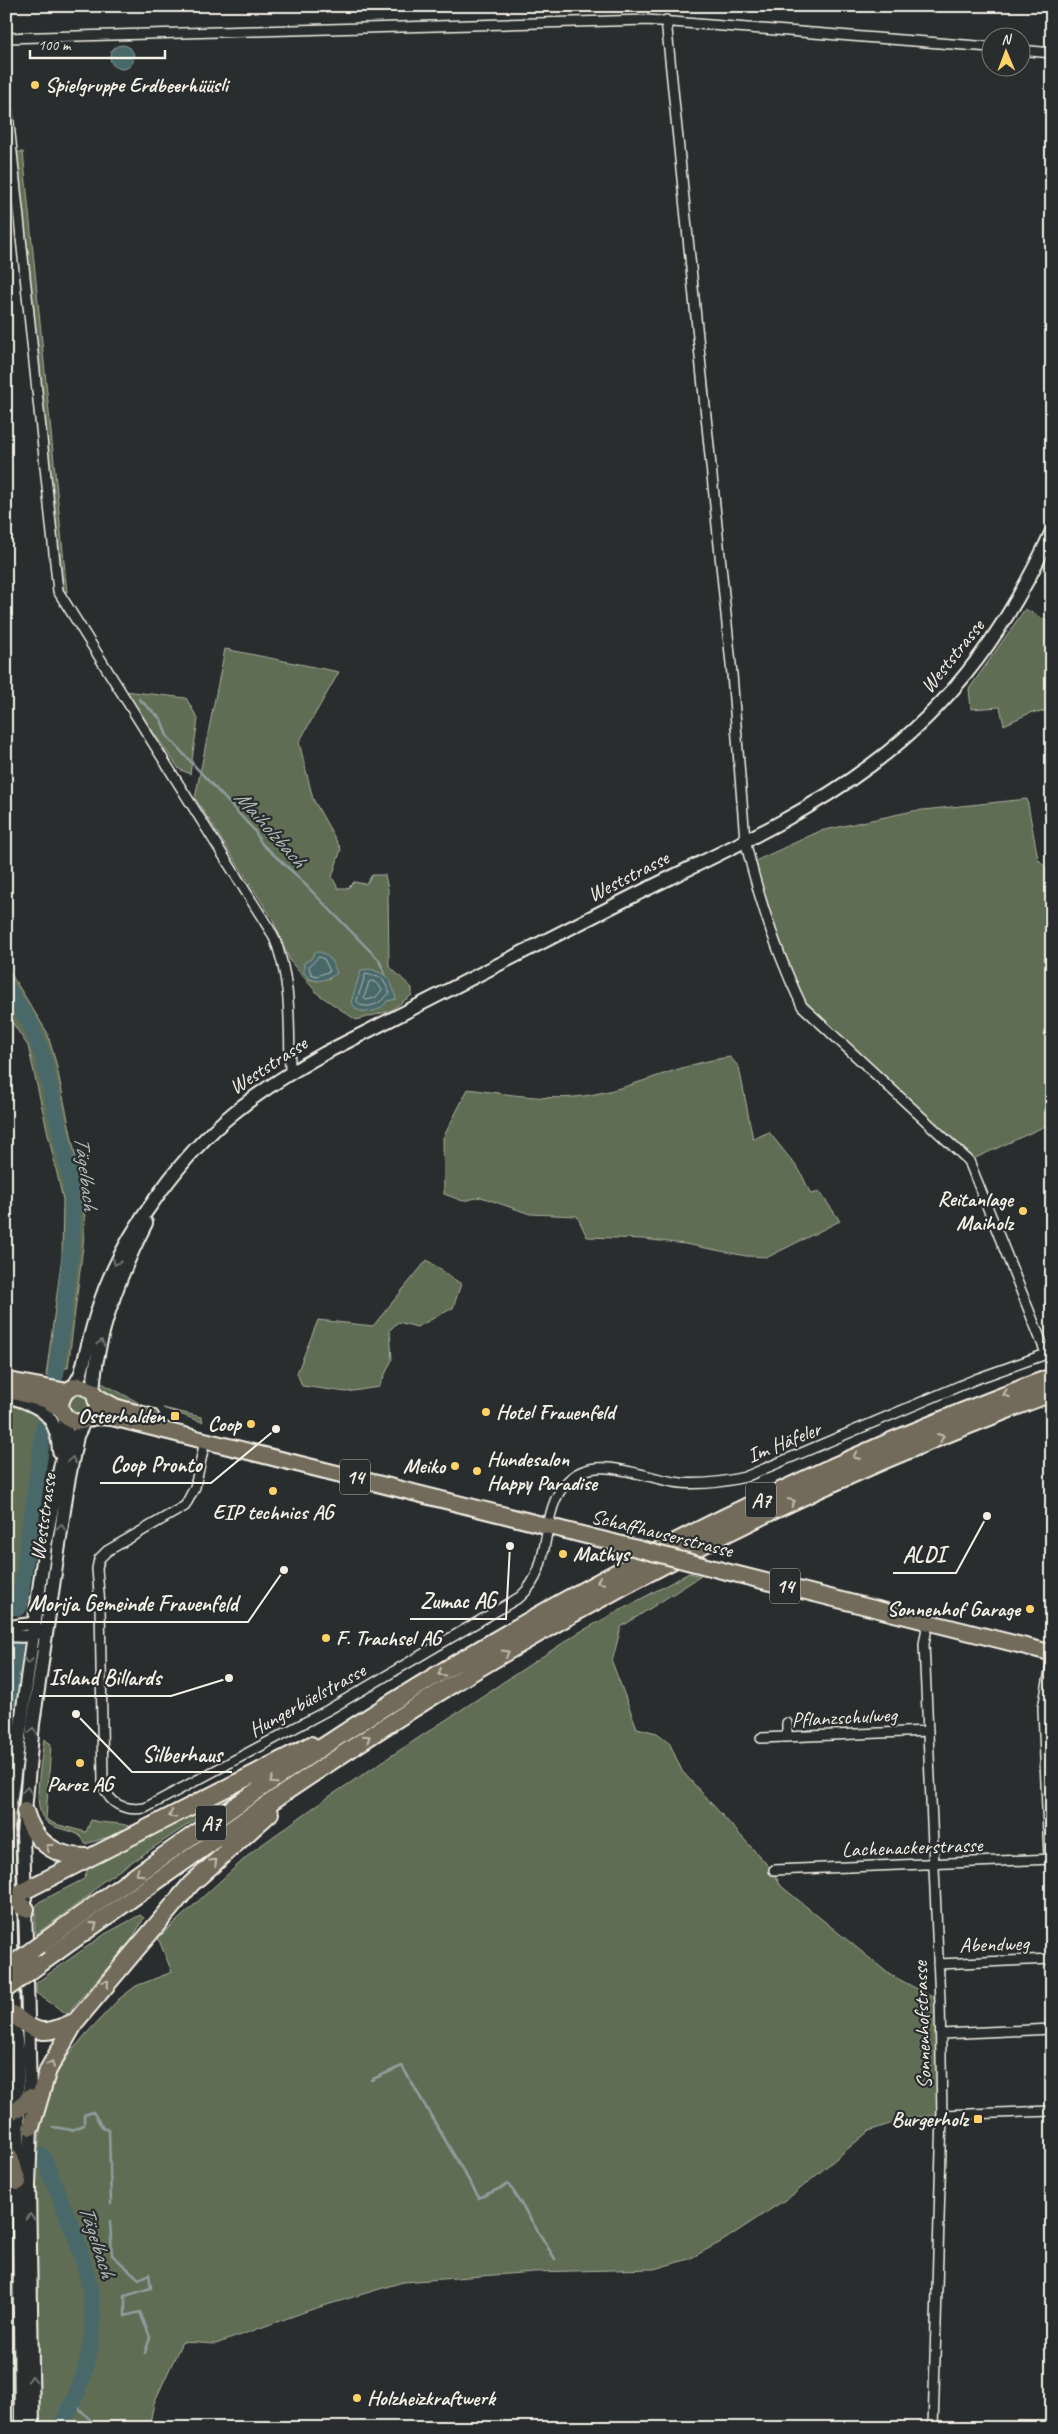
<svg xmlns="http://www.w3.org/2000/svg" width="1058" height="2434" font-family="Caveat,sans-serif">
<rect width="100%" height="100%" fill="#2a2d2e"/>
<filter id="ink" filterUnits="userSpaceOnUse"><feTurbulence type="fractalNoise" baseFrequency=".02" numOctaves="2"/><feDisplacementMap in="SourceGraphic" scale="10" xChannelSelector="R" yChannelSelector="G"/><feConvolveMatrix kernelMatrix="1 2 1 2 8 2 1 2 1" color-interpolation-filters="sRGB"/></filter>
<g filter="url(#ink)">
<!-- green -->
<path fill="#606d54" stroke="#aaaf9e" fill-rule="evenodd" d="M6,6H9L12,38H6Z
M14,152H23L67,592L58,591Z
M1025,609L1052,624V708L1038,713L1032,712L1004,725L1000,707L971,709L969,689Z
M225,649L339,672L299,742L313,799L341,849L332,877L338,888H348L354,882L366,884L372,875H385L388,889L389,966L412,988V995L390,1011L356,1020L318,994L290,961L273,920L195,798ZM311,959L330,978L317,981L309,979L304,964Z
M125,691L186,698L198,719L190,774L179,769Z
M1027,799L1038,859L1052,873V1123L969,1161L802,1006L751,863L820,831L913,811Z
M6,966L47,1032L56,1063L81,1182L85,1218L83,1246L68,1368H65C61,1377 54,1377 46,1376L62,1256L63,1200L28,1046L6,1013Z
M730,1057L739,1067L753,1139L769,1132L800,1171L811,1194L820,1192L840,1221L768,1257L746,1256L685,1244L643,1239L587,1237L577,1216L530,1214L481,1197L463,1201L444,1194L443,1138L468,1089C508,1094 549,1102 590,1095C638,1087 681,1063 730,1057Z
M427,1260L461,1284L453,1308L417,1327L398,1322L390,1330L392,1360L379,1387L346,1392L302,1386L297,1373L318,1320L373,1326Z
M99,1381C109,1388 140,1401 144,1408L105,1397L98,1387Z
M76,1392L88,1394L91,1410L77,1416L68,1408V1400Z
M6,1403L38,1415L42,1422L40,1430L49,1434L42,1477L27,1606L24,1610L11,1615L10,1618L6,1617L10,1579H6Z
M163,1408L201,1417L203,1421L202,1422Z
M689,1573L701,1576L621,1627L612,1662L637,1728L657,1733L669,1742L682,1771L772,1870L781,1886L889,1974L940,2001L942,2115L907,2118L869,2131L794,2194L721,2242L689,2259L654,2269L534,2272L403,2282L310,2310L216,2344L182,2342L154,2403L149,2428H39L35,2177L42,2113L53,2079L70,2053L86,2034L119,1999L136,1986L172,1972L158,1938L253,1851L324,1800L578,1633Z
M8,1646L18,1649L17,1677L6,1767Z
M44,1739L51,1744L46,1819L55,1824L86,1832L91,1820C104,1824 117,1822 129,1826L109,1837L85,1844C80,1825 50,1834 42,1816C33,1799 42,1759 44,1739Z
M233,1792L235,1793L102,1882L90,1895L35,1935V1908L39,1902L84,1879L89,1867Z
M140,1915L144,1918L131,1941L67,2014L36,1993V1983L105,1934Z
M6,2160L12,2181L14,2301L6,2291Z
M6,2293L12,2300L15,2428H6Z"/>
<!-- water -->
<path fill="#49676b" stroke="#8d9e9d" d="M110 57a12 12 0 1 1 24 0a12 12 0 1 1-24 0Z
M315,952C328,951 332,962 337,973C326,981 313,985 304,973V963L311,959Z
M370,969C389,975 391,979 396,999L387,1001C380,1012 370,1013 357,1010L351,1002L361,970Z"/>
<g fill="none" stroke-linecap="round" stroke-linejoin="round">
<!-- shore -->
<path stroke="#b0bab6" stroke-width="1" d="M319,957L324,959L330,971L317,976L311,974L309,967Z
M366,974L382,978L390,993C381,1001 374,1009 360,1005L357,1001Z
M372,981L378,984L382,990L375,998L366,1000L364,998L369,982Z"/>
<!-- stream -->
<path stroke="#8d9e9d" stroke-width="2.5" d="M139,699L161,719L167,736L254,830L262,844L294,873L379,960L385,974
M371,2080L402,2066L479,2198L509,2184L555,2259
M53,2127L72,2130L84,2125V2115L93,2112L103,2128L109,2130L111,2204
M110,2221L112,2255L139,2279L149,2274L151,2288L125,2296V2316L140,2312L150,2337L145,2353
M74,2403L98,2428"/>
<!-- river -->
<path stroke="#49676b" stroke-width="16" d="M6,987L31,1025L43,1057L70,1176L73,1209L72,1240L56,1375
M19,1608L44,1425
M6,1717L15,1646
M43,2156C85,2261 121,2319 60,2428"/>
<defs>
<path id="minor" d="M666,20L732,674L745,840C758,896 777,954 802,1006L969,1161L1046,1353
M6,38L647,20L990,47
M1020,50L1052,53
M6,95L58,591L273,935C292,979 289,1025 290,1073
M205,1441L195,1487L185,1506L107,1551L99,1559L97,1569L100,1605L103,1781C107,1804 124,1811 145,1808L328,1710L520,1597C555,1567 538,1514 566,1483C594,1450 646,1480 681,1483C704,1485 724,1482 745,1477L976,1379L1052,1352
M928,1622L924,1644L940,2001L942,2115L933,2428
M787,1723V1737
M761,1738L928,1731
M1049,1859L1043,1708L1052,1660
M774,1870L1052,1859
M938,1964L1052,1959
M941,2034L1052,2029
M942,2115L1052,2111"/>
<path id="tertiary" d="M6,1627L34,1623
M6,1635C22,1637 35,1638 47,1627"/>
<path id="secondary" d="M74,1386L81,1373C89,1341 96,1309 109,1279C123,1246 140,1219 161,1191C208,1126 255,1092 325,1053C427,1000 530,948 633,896C713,856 799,819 871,765C955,703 1009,625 1052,531
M93,1391C97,1334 120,1274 146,1223
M6,1396C40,1405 57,1414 59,1451
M21,2428L18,2109L17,2050L13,2014L8,1819L46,1538L67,1434L64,1415
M33,2428L29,2186L31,2127L23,1833L33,1724L68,1483L77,1436L84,1422"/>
<path id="primary" d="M6,1380L65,1391
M15,1392L46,1400L61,1409
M96,1396L116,1407L151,1417
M92,1417L98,1407L93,1391L79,1385C63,1388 53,1408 69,1419C79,1426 85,1419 94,1417C101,1416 108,1417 114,1418L612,1542
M720,1570L1052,1653"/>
<path id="motorway" d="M25,1811C34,1843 56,1858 89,1857
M6,1826L8,1819
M6,1896L26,1909
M10,1898L311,1745
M39,1945C153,1863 267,1781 386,1706C596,1574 819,1463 1052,1377
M40,1964C167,1873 294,1783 427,1700C624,1577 834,1474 1052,1393
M13,2014C38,2036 46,2035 76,2021
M6,2113L18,2109L30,2097
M31,2127L48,2070L76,2021L191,1884L270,1813
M6,2152L10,2158L18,2182"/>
</defs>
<!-- minor casing -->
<use href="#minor" stroke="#f4f1e8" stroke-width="12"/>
<!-- tertiary casing -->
<use href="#tertiary" stroke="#f4f1e8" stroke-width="15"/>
<!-- secondary casing -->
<use href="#secondary" stroke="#f4f1e8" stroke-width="16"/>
<!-- primary casing -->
<use href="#primary" stroke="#f4f1e8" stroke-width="19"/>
<!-- motorway casing -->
<use href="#motorway" stroke="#f4f1e8" stroke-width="20"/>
<!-- minor -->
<use href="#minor" stroke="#2a2d2e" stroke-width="9"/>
<!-- tertiary -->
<use href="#tertiary" stroke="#2a2d2e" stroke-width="11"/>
<!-- secondary -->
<use href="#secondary" stroke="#2a2d2e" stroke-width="12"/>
<!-- primary -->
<use href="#primary" stroke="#726b5a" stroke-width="15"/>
<!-- motorway -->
<use href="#motorway" stroke="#726b5a" stroke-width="16"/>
<defs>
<path id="primary-bridge" d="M612,1542L720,1570"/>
<path id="motorway-bridge" d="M6,1969L39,1945
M6,1989L40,1964"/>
</defs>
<!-- primary-bridge casing -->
<use href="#primary-bridge" stroke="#f4f1e8" stroke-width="19" stroke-linecap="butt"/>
<!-- motorway-bridge casing -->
<use href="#motorway-bridge" stroke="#f4f1e8" stroke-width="20" stroke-linecap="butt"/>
<!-- primary-bridge -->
<use href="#primary-bridge" stroke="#726b5a" stroke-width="15"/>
<!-- motorway-bridge -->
<use href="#motorway-bridge" stroke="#726b5a" stroke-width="16"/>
</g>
<!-- one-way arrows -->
<defs><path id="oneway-chevron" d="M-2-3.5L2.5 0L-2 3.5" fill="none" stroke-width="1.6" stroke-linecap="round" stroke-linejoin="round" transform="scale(1.25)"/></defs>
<g stroke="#71726f">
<use href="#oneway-chevron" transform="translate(116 1262) rotate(114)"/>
<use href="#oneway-chevron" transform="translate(101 1343) rotate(-77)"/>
<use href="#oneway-chevron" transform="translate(72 1460) rotate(-79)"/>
<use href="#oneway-chevron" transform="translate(61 1527) rotate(-82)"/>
<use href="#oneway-chevron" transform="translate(28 1661) rotate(98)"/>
<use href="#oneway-chevron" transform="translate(33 1731) rotate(-83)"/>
<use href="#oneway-chevron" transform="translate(27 1790) rotate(-85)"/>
<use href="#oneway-chevron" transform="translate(30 2217) rotate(-91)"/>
<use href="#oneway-chevron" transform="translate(32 2379) rotate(-91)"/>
</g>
<g stroke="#c0bbaf">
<use href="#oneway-chevron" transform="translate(1006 1394) rotate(159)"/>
<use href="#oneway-chevron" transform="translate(941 1437) rotate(-23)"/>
<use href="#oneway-chevron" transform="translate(856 1456) rotate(157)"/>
<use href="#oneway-chevron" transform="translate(792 1502) rotate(-25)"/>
<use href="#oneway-chevron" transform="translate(600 1581) rotate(152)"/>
<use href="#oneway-chevron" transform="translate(506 1653) rotate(-30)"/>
<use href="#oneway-chevron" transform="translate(441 1673) rotate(149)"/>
<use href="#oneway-chevron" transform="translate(367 1738) rotate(-33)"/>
<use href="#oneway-chevron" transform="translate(273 1781) rotate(146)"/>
<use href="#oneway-chevron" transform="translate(172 1815) rotate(153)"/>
<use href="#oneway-chevron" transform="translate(49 1847) rotate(-146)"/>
<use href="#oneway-chevron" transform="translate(214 1862) rotate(-43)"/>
<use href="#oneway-chevron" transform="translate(139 1873) rotate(145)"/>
<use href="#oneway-chevron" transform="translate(94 1925) rotate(-36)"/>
<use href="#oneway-chevron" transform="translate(106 1983) rotate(-50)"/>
<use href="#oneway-chevron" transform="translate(51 2064) rotate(-66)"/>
</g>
</g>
<!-- markers -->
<g fill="#ffd166" stroke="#2a2d2e" stroke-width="2">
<circle cx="35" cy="85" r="5"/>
<circle cx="1023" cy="1211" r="5"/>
<circle cx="486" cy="1412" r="5"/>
<rect x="170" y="1411" width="10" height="10" rx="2.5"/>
<circle cx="251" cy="1424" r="5"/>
<circle cx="455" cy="1466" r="5"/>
<circle cx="477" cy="1471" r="5"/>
<circle cx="273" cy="1491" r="5"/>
<circle cx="563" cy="1554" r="5"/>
<circle cx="1030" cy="1609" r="5"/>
<circle cx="326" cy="1638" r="5"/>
<circle cx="80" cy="1763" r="5"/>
<rect x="973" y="2114" width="10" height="10" rx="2.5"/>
<circle cx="357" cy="2398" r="5"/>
</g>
<g text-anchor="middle" stroke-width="4.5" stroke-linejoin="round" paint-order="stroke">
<!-- shield labels -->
<g fill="#2a2d2e" stroke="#b7b6b0" stroke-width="1">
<rect x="340" y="1459.5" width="30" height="35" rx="4"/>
<rect x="746" y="1482.5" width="30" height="35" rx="4"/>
<rect x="770" y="1568.5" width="30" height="35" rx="4"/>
<rect x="196" y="1805.5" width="30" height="35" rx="4"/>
</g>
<g font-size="20" font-weight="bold" fill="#f4f1e8">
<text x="355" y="1484">14</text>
<text x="761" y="1507">A7</text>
<text x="785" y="1593">14</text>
<text x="211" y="1830">A7</text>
</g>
<!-- poi labels -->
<g font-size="21" font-weight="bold" fill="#f4f1e8" stroke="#2a2d2e" text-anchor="start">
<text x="45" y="92">Spielgruppe Erdbeerhüüsli</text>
<text x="1013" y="1206" text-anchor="end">Reitanlage<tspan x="1013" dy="24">Maiholz</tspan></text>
<text x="496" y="1419">Hotel Frauenfeld</text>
<text x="165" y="1423" text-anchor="end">Osterhalden</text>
<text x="241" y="1431" text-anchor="end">Coop</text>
<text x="487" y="1466">Hundesalon<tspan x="487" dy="24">Happy Paradise</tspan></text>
<text x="445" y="1473" text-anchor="end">Meiko</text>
<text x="273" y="1519" text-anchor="middle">EIP technics AG</text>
<text x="573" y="1561">Mathys</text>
<text x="1020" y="1616" text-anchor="end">Sonnenhof Garage</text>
<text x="336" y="1645">F. Trachsel AG</text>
<text x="80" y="1791" text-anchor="middle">Paroz AG</text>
<text x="968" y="2126" text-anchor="end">Burgerholz</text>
<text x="367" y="2405">Holzheizkraftwerk</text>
</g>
<!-- street labels -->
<g font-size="21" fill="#f4f1e8" stroke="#2a2d2e">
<text transform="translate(952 656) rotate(-51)" y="7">Weststrasse</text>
<text transform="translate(628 876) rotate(-27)" y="7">Weststrasse</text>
<text transform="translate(268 1065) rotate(-33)" y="7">Weststrasse</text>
<text transform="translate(784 1442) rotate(-22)" y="7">Im Häfeler</text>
<text transform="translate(43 1517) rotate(-82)" y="7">Weststrasse</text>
<text transform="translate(662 1533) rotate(14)" y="7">Schaffhauserstrasse</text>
<text transform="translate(307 1700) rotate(-29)" y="7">Hungerbüelstrasse</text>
<text transform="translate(844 1717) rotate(-3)" y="7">Pflanzschulweg</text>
<text transform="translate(912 1847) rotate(-2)" y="7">Lachenackerstrasse</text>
<text transform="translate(994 1944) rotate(-2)" y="7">Abendweg</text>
<text transform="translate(922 2025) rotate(-92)" y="7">Sonnenhofstrasse</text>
</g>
<!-- water labels -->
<g font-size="22" font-style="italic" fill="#b0bab6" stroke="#2a2d2e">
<text transform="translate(271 828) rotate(48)" y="8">Maiholzbach</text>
<text transform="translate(87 1173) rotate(83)" y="8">Tägelbach</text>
<text transform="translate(98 2241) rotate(72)" y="8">Tägelbach</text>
</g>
</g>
<!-- callouts -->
<path fill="none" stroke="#f4f1e8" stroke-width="2" d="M276 1429L211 1483H100M987 1516L956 1573H893M510 1546L506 1619H410M284 1570L248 1622H18M229 1678L171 1696H39M76 1714L132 1772H232"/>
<g fill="#f4f1e8" stroke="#2a2d2e" stroke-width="2">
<circle cx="276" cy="1429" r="5"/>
<circle cx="987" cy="1516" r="5"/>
<circle cx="510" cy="1546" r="5"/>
<circle cx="284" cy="1570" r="5"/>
<circle cx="229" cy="1678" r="5"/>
<circle cx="76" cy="1714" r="5"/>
</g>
<g font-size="22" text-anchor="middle" font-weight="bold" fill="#f4f1e8" stroke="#2a2d2e" stroke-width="4.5" stroke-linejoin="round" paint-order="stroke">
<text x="156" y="1472">Coop Pronto</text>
<text x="924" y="1562">ALDI</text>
<text x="458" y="1608">Zumac AG</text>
<text x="133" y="1611">Morija Gemeinde Frauenfeld</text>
<text x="105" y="1685">Island Billards</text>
<text x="182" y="1762">Silberhaus</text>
</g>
<!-- margin -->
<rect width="1058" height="2434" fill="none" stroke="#2a2d2e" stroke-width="25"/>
<rect x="12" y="12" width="1033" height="2409" fill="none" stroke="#f4f1e8" stroke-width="2" filter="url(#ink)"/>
<!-- north arrow -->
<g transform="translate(1006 52) rotate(359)"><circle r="24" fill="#2a2d2e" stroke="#7b7b78"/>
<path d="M0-4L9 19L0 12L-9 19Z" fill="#ffd166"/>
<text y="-8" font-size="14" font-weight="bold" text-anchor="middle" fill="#f4f1e8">N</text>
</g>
<!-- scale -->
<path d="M30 50v8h135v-8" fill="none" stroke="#f4f1e8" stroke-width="2.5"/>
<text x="38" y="50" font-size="15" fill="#f4f1e8" stroke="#2a2d2e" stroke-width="4" paint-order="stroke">100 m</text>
</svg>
